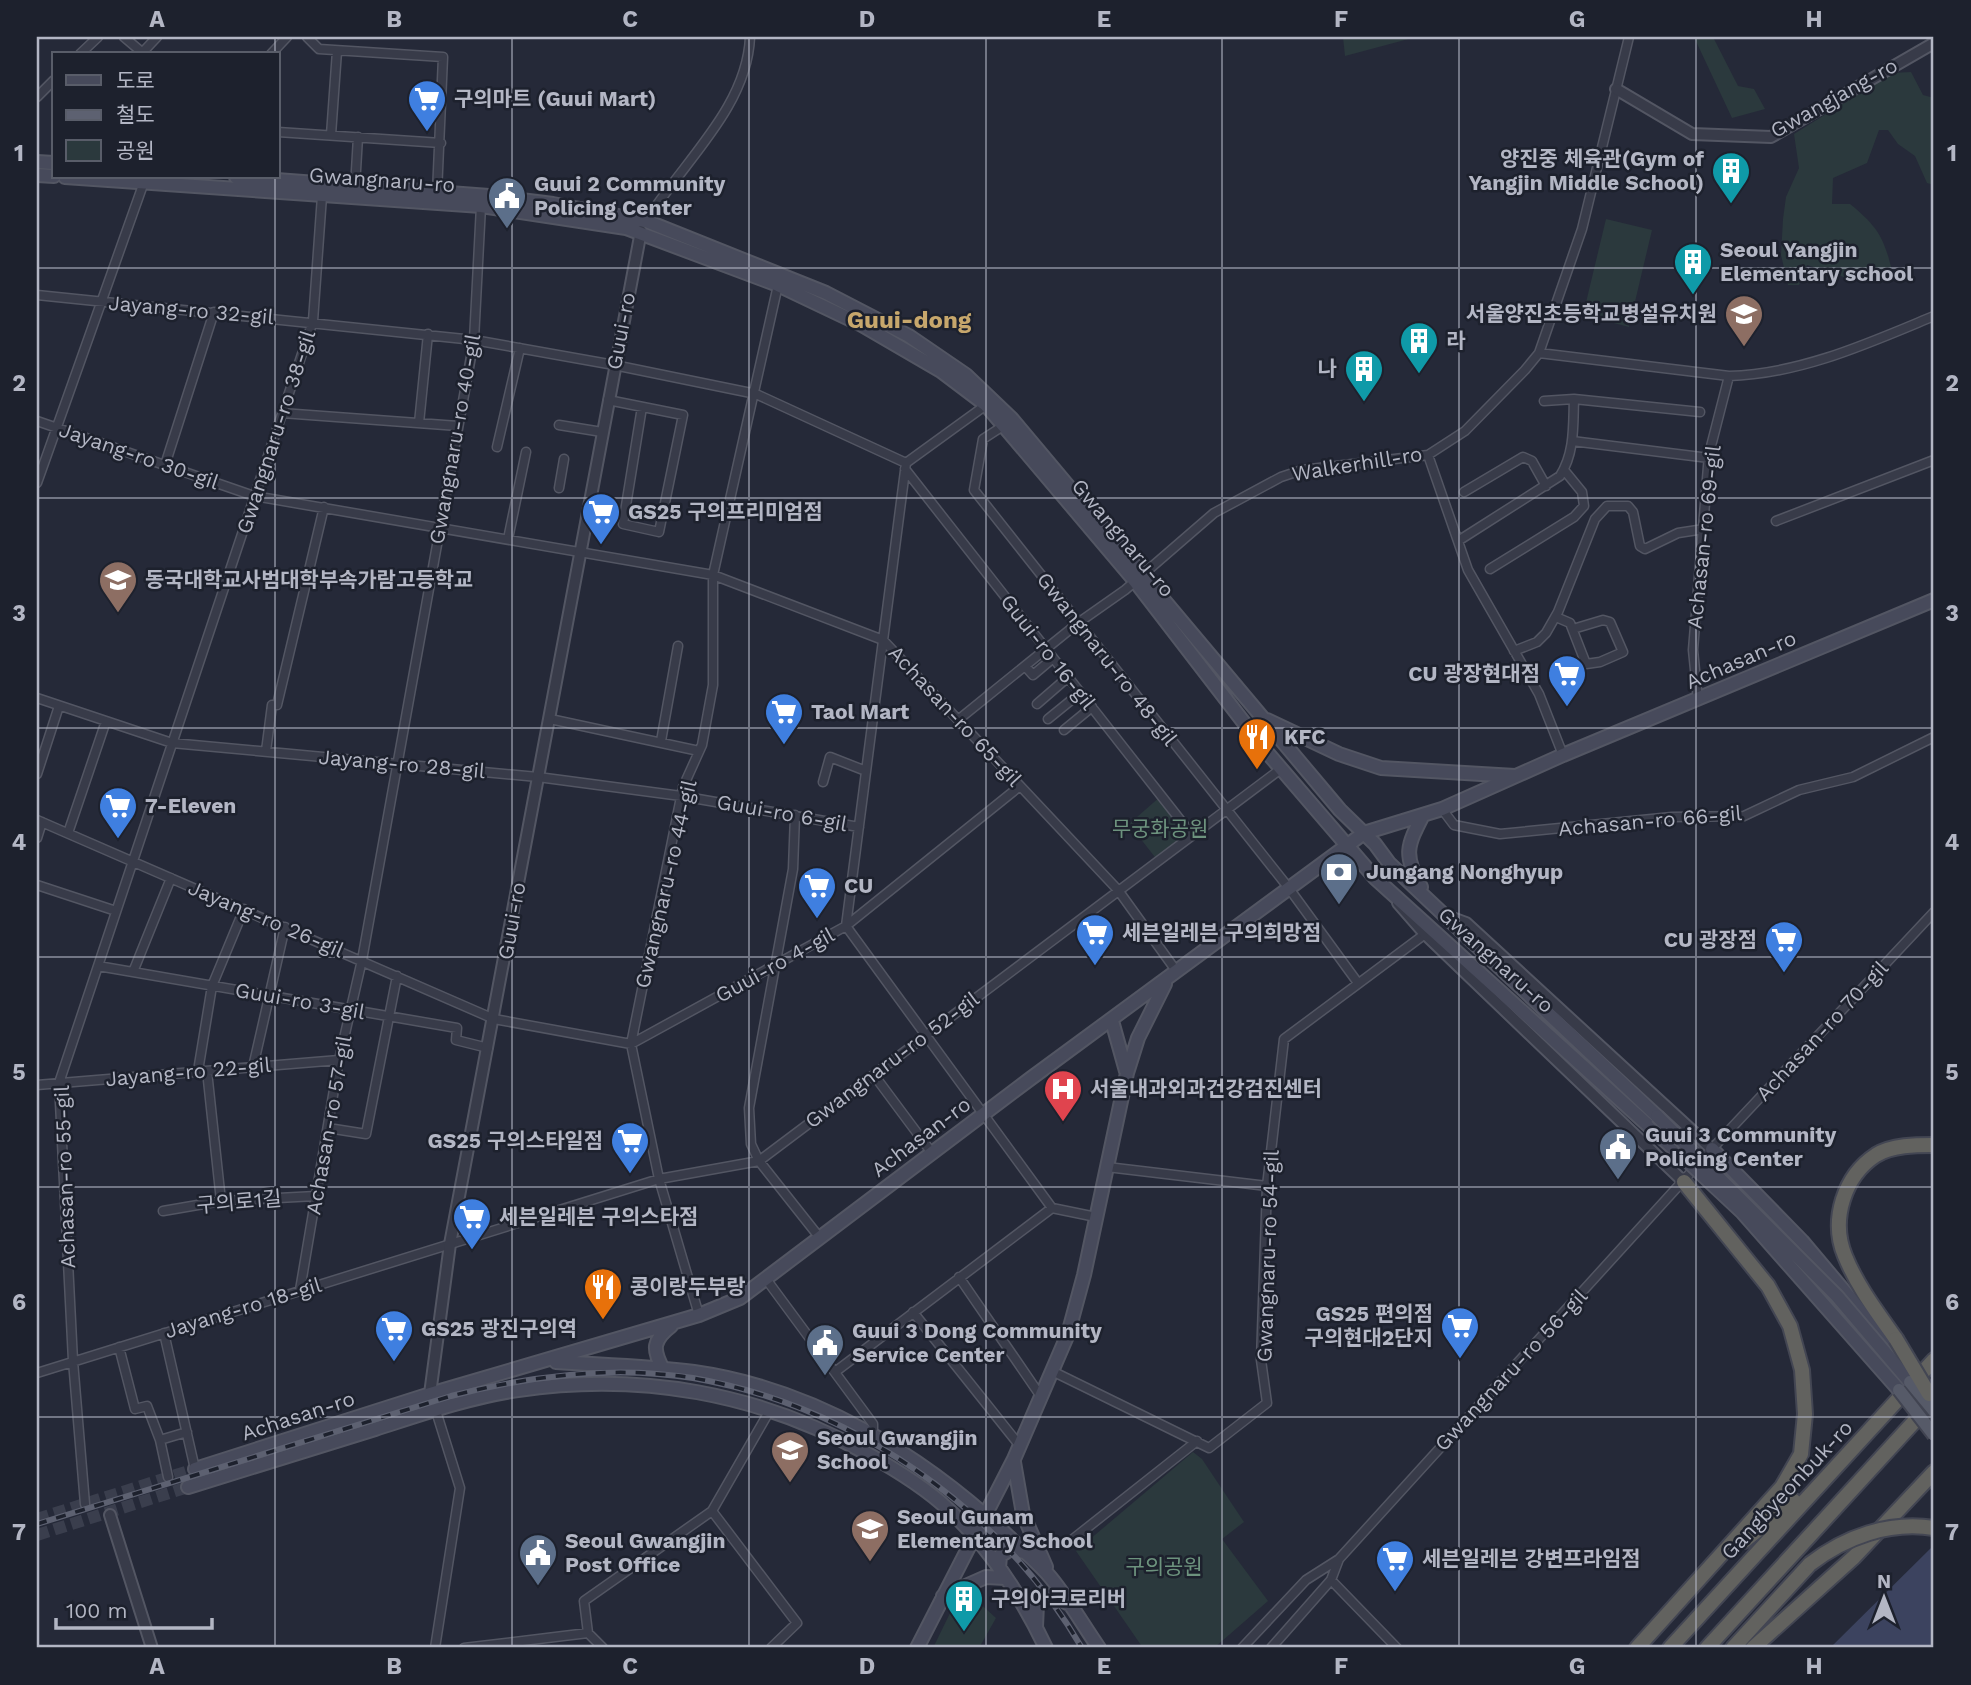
<svg xmlns="http://www.w3.org/2000/svg" width="1971" height="1685" font-family="'Work Sans','Noto Sans KR',sans-serif">
<rect width="100%" height="100%" fill="#252938"/>
<!-- green -->
<path fill="#2b393d" d="M1343,37H1416L1345,56Z
M1694,37H1713L1738,86L1754,89L1765,109L1732,118Z
M1911,72L1923,95L1934,98V185L1927,183L1915,156L1898,144L1888,130H1879L1867,163L1833,178L1832,204H1850C1877,226 1884,237 1892,271L1862,283L1807,265L1799,285H1788L1781,255L1783,219L1786,197L1799,168L1794,134L1892,73Z
M1606,219L1652,230L1629,327L1583,315Z
M1161,796L1192,835L1158,861L1129,824Z
M1193,1452L1202,1459L1244,1522L1222,1539L1268,1601L1214,1648H1143L1076,1551Z
M976,1600L996,1618L979,1648H933L953,1607Z"/>
<!-- water -->
<path fill="#3c435f" d="M1934,1545V1648H1830Z"/>
<g fill="none" stroke-linecap="round" stroke-linejoin="round">
<!-- secondary-tunnel -->
<path stroke="#3a3e4d" stroke-width="12" stroke-dasharray="12 6" stroke-linecap="butt" d="M37,1519L195,1469
M37,1535L188,1487"/>
<defs>
<path id="minor" d="M124,37L144,54
M307,37L319,49L443,57L437,193
M80,54L98,37
M141,54L157,37
M271,54L287,37
M37,97L54,80
M278,132L441,143
M331,135L337,51
M355,187L358,137
M646,221C682,163 747,108 750,37
M37,295L474,340L614,365L756,394L906,463
M1539,353L1729,376C1801,374 1869,343 1934,316
M608,400L683,415L659,532L623,524L642,407
M1544,401L1574,399
M986,405L906,463L846,926L1052,1208L1096,1217
M282,413L458,426
M37,421L254,496L713,575L883,640L1118,890L1177,972
M419,423L428,334
M559,425L602,432
M1003,426L983,439L974,490L1288,887L1358,983
M1572,441L1709,458
M497,447L520,348
M1428,455L1468,570L1539,694L1563,755
M165,465L214,312
M905,469L1192,835
M37,483L144,182
M559,488L564,459
M1464,492L1523,457L1532,461L1546,486
M1776,521L1934,460
M508,539L526,452
M1458,541L1560,476C1575,452 1573,426 1574,399L1700,412
M1490,569L1574,517L1584,506L1582,492L1564,470
M1556,617L1570,623L1586,664L1600,662L1623,652L1610,622L1603,620L1573,629
M1514,651L1537,642L1546,633L1558,612L1595,519L1607,506H1628L1633,512L1640,546L1645,549L1678,533L1704,529
M1025,666L1033,675L1052,659
M37,698L172,743L538,777L681,796L859,827
M1698,700L1693,650L1709,454L1729,376
M1037,704L1067,678
M277,705L324,507
M550,719L699,751
M1048,719L1080,693
M958,720L1078,623L1125,590L1214,513L1281,477L1302,470L1428,455L1465,431L1525,370L1539,353L1582,229L1629,37
M1064,730L1092,707
M661,741L678,646
M266,751L272,705
M37,774L59,706
M823,782L830,757L866,771
M1442,809L1454,825L1500,834L1672,817L1744,816L1799,790L1853,777L1934,737
M795,815L793,869L749,1108L751,1144L759,1161L820,1238
M37,820L494,1019L631,1044L846,926L1020,786
M68,833L106,721
M37,838L42,822
M37,885L116,911
M98,966L457,1028L456,1040L488,1048
M133,972L171,878
M253,1067L285,927
M198,1071L212,986L244,909
M207,1071L221,1201
M874,1075L932,1153
M37,1085L339,1060
M328,1128L366,1134L397,976
M1107,1167L1267,1186
M163,1211L221,1201L316,1196
M959,1277L1042,1398
M766,1279L873,1424V1435
M300,1290L339,1060L362,960L474,340L481,206
M913,1312L1020,1446
M699,1315L659,1179L631,1044L683,787L702,745L713,685V575L778,285
M164,1333L195,1469
M119,1347L135,1409L147,1406L160,1440L168,1477
M835,1372L1052,1208
M1054,1372L1209,1448L1267,1403L1261,1360L1267,1186L1284,1039L1425,934
M37,1373L659,1179L759,1161L1282,768
M160,1440L187,1432
M85,1504L73,1361L59,1083L313,321L322,196
M712,1511L797,1623L771,1648
M1073,1539L1197,1441
M1331,1580L1397,1648
M588,1633L584,1601L712,1511L770,1410
M435,1648L460,1488L436,1411
M464,1648L588,1633L603,1648
M1242,1648L1306,1580L1339,1559L1722,1138L1934,912
M1271,1648L1331,1580L1339,1559"/>
<path id="tertiary" d="M1616,89L1692,134L1771,137L1934,43
M1398,903L1425,934L1684,1182
M1447,916L1466,923L1712,1149
M436,1411L430,1394L450,1244L641,231
M110,1515L152,1648"/>
<path id="secondary" d="M37,162L54,163
M37,175L54,176
M65,177L481,206L626,228L778,285L862,325L941,371L986,405L1135,581L1265,750L1375,878L1682,1156
M236,177L489,196L553,204L646,221L826,293L909,336L966,375L1011,418L1340,810L1375,844L1389,863L1657,1116
M1267,720L1339,754L1381,768L1515,776
M1421,887C1403,855 1407,846 1423,815
M1112,1021L1126,1071
M1712,1149L1802,1241L1893,1349
M556,1362C601,1365 648,1366 694,1372C814,1389 922,1455 1009,1537C1023,1551 1039,1563 1051,1578C1069,1600 1083,1625 1099,1648
M663,1369C652,1349 653,1340 671,1326
M1014,1462L1023,1514L1046,1567
M195,1469L430,1394L699,1315L740,1298L1030,1079L1364,833L1442,809L1563,755L1934,600
M188,1487C250,1468 313,1448 375,1429C422,1414 470,1397 518,1390C640,1372 759,1393 866,1453C895,1469 925,1487 949,1510C990,1548 1022,1598 1046,1648
M999,1568L1000,1556L1012,1548L1024,1552
M943,1596L986,1577L1005,1578
M1036,1627L1037,1604L1047,1596H1056L1067,1603
M917,1648L1014,1459L1068,1334L1084,1275L1127,1073L1138,1038L1165,984"/>
<path id="trunk" d="M1896,1339C1877,1312 1857,1286 1845,1256C1830,1220 1844,1176 1876,1155C1892,1145 1916,1145 1934,1145
M1744,1541L1794,1501
M1637,1648L1782,1487L1801,1454L1805,1414L1802,1370L1790,1326L1768,1286L1684,1182
M1670,1648L1934,1360
M1707,1648L1934,1400
M1733,1648L1810,1564
M1753,1648L1854,1557L1934,1472"/>
</defs>
<!-- minor casing -->
<use href="#minor" stroke="#535663" stroke-width="11"/>
<!-- tertiary casing -->
<use href="#tertiary" stroke="#535663" stroke-width="14"/>
<!-- secondary casing -->
<use href="#secondary" stroke="#535663" stroke-width="16"/>
<!-- trunk casing -->
<use href="#trunk" stroke="#434653" stroke-width="18"/>
<!-- minor -->
<use href="#minor" stroke="#383b49" stroke-width="8"/>
<!-- tertiary -->
<use href="#tertiary" stroke="#383b49" stroke-width="10"/>
<!-- secondary -->
<use href="#secondary" stroke="#474a5b" stroke-width="12"/>
<!-- trunk -->
<use href="#trunk" stroke="#62625f" stroke-width="14"/>
<defs>
<path id="rail" d="M37,1524L451,1396C529,1376 613,1365 693,1378C854,1406 1000,1508 1082,1648"/>
</defs>
<!-- rail casing -->
<use href="#rail" stroke="#5d6171" stroke-width="6"/>
<!-- rail -->
<use href="#rail" stroke="#1d212d" stroke-width="3.5" stroke-dasharray="10" stroke-linecap="butt"/>
<defs>
<path id="secondary-bridge" d="M1657,1116L1837,1296L1910,1382
M1682,1156L1742,1212L1899,1390"/>
<path id="primary-bridge" d="M1910,1382L1934,1411
M1899,1390L1934,1435"/>
<path id="trunk-bridge" d="M1896,1339L1929,1394
M1810,1564C1845,1537 1889,1521 1934,1528"/>
</defs>
<!-- secondary-bridge casing -->
<use href="#secondary-bridge" stroke="#535663" stroke-width="16" stroke-linecap="butt"/>
<!-- primary-bridge casing -->
<use href="#primary-bridge" stroke="#414451" stroke-width="16" stroke-linecap="butt"/>
<!-- trunk-bridge casing -->
<use href="#trunk-bridge" stroke="#434653" stroke-width="18" stroke-linecap="butt"/>
<!-- secondary-bridge -->
<use href="#secondary-bridge" stroke="#474a5b" stroke-width="12"/>
<!-- primary-bridge -->
<use href="#primary-bridge" stroke="#565a68" stroke-width="12"/>
<!-- trunk-bridge -->
<use href="#trunk-bridge" stroke="#62625f" stroke-width="14"/>
</g>
<!-- grid -->
<path fill="none" stroke="#b3b6c4" stroke-width="2" stroke-opacity="0.55" d="M275,37V54M512,37V1648M749,37V1648M986,37V1648M1222,37V1648M1459,37V1648M1696,37V1648M275,177V1648M37,268H1934M37,498H1934M37,728H1934M37,957H1934M37,1187H1934M37,1417H1934"/>
<!-- icons -->
<defs>
<symbol id="supermarket-pin" viewBox="-11 -11 22 30"><path d="M0 17L-7.5 6A9.5 9.5 0 1 1 7.5 6Z" fill="#3f7fe0" stroke="#1d212d"/><path d="M-6-5.5h2.5l.6 2H6L4.5 2H-2.5L-4.4-4H-6ZM-1.5 3.2a1.3 1.3 0 1 0 .1 0ZM3 3.2a1.3 1.3 0 1 0 .1 0Z" fill="#fff"/></symbol>
<symbol id="building-pin" viewBox="-11 -11 22 30"><path d="M0 17L-7.5 6A9.5 9.5 0 1 1 7.5 6Z" fill="#0f9aa8" stroke="#1d212d"/><path d="M-4-6H4V6H1V3H-1V6H-4ZM-2.5-4.3h1.7v1.8h-1.7ZM.8-4.3h1.7v1.8H.8ZM-2.5-1h1.7V.8h-1.7ZM.8-1h1.7V.8H.8Z" fill="#fff"/></symbol>
<symbol id="civic-pin" viewBox="-11 -11 22 30"><path d="M0 17L-7.5 6A9.5 9.5 0 1 1 7.5 6Z" fill="#5c6f8a" stroke="#1d212d"/><path d="M-.6-6.5H3V-4.5H.6V-3L4-1V1h2V6H-6V1h2V-1L-.6-3ZM-1.2 2.5V6h2.4V2.5Z" fill="#fff"/></symbol>
<symbol id="school-pin" viewBox="-11 -11 22 30"><path d="M0 17L-7.5 6A9.5 9.5 0 1 1 7.5 6Z" fill="#8d6e63" stroke="#1d212d"/><path d="M0-5L7-2L0 1L-7-2ZM-4 1L0 2.5L4 1V4Q0 6-4 4Z" fill="#fff"/></symbol>
<symbol id="restaurant-pin" viewBox="-11 -11 22 30"><path d="M0 17L-7.5 6A9.5 9.5 0 1 1 7.5 6Z" fill="#e8710a" stroke="#1d212d"/><path d="M-5-6h1v4h1v-4h1v4h1v-4h1v5L-1.5 .5V6h-2V.5L-5-1ZM5-6V6H3V1.5H1.5Q1.5-4 5-6Z" fill="#fff"/></symbol>
<symbol id="bank-pin" viewBox="-11 -11 22 30"><path d="M0 17L-7.5 6A9.5 9.5 0 1 1 7.5 6Z" fill="#5c6f8a" stroke="#1d212d"/><path d="M-6-4H6V4H-6ZM0-2.3a2.3 2.3 0 1 0 0 4.6a2.3 2.3 0 1 0 0-4.6Z" fill="#fff"/></symbol>
<symbol id="hospital-pin" viewBox="-11 -11 22 30"><path d="M0 17L-7.5 6A9.5 9.5 0 1 1 7.5 6Z" fill="#e0444e" stroke="#1d212d"/><path d="M-5-5h3v3.5h4V-5h3V5h-3V1.5h-4V5h-3Z" fill="#fff"/></symbol>
</defs>
<g fill-rule="evenodd">
<use href="#supermarket-pin" x="405" y="77" width="44" height="60"/>
<use href="#building-pin" x="1709" y="149" width="44" height="60"/>
<use href="#civic-pin" x="485" y="174" width="44" height="60"/>
<use href="#building-pin" x="1671" y="240" width="44" height="60"/>
<use href="#school-pin" x="1722" y="292" width="44" height="60"/>
<use href="#building-pin" x="1397" y="319" width="44" height="60"/>
<use href="#building-pin" x="1342" y="347" width="44" height="60"/>
<use href="#supermarket-pin" x="579" y="490" width="44" height="60"/>
<use href="#school-pin" x="96" y="558" width="44" height="60"/>
<use href="#supermarket-pin" x="1545" y="652" width="44" height="60"/>
<use href="#supermarket-pin" x="762" y="690" width="44" height="60"/>
<use href="#restaurant-pin" x="1235" y="715" width="44" height="60"/>
<use href="#supermarket-pin" x="96" y="784" width="44" height="60"/>
<use href="#bank-pin" x="1317" y="850" width="44" height="60"/>
<use href="#supermarket-pin" x="795" y="864" width="44" height="60"/>
<use href="#supermarket-pin" x="1073" y="911" width="44" height="60"/>
<use href="#supermarket-pin" x="1762" y="918" width="44" height="60"/>
<use href="#hospital-pin" x="1041" y="1067" width="44" height="60"/>
<use href="#supermarket-pin" x="608" y="1119" width="44" height="60"/>
<use href="#civic-pin" x="1596" y="1125" width="44" height="60"/>
<use href="#supermarket-pin" x="450" y="1195" width="44" height="60"/>
<use href="#restaurant-pin" x="581" y="1265" width="44" height="60"/>
<use href="#supermarket-pin" x="1438" y="1304" width="44" height="60"/>
<use href="#supermarket-pin" x="372" y="1307" width="44" height="60"/>
<use href="#civic-pin" x="803" y="1321" width="44" height="60"/>
<use href="#school-pin" x="768" y="1428" width="44" height="60"/>
<use href="#school-pin" x="848" y="1507" width="44" height="60"/>
<use href="#civic-pin" x="516" y="1531" width="44" height="60"/>
<use href="#supermarket-pin" x="1373" y="1537" width="44" height="60"/>
<use href="#building-pin" x="942" y="1577" width="44" height="60"/>
</g>
<g text-anchor="middle" stroke-width="5" stroke-linejoin="round" paint-order="stroke">
<!-- street labels -->
<g font-size="21" fill="#b3b6c4" stroke="#1d212d">
<text transform="translate(1834 98) rotate(-29)" y="7">Gwangjang-ro</text>
<text transform="translate(382 180) rotate(4)" y="7">Gwangnaru-ro</text>
<text transform="translate(191 310) rotate(5)" y="7">Jayang-ro 32-gil</text>
<text transform="translate(621 331) rotate(-79)" y="7">Guui-ro</text>
<text transform="translate(276 432) rotate(-72)" y="7">Gwangnaru-ro 38-gil</text>
<text transform="translate(455 439) rotate(-80)" y="7">Gwangnaru-ro 40-gil</text>
<text transform="translate(139 456) rotate(19)" y="7">Jayang-ro 30-gil</text>
<text transform="translate(1357 464) rotate(-9)" y="7">Walkerhill-ro</text>
<text transform="translate(1704 537) rotate(-84)" y="7">Achasan-ro 69-gil</text>
<text transform="translate(1123 538) rotate(50)" y="7">Gwangnaru-ro</text>
<text transform="translate(1048 652) rotate(52)" y="7">Guui-ro 16-gil</text>
<text transform="translate(1107 659) rotate(52)" y="7">Gwangnaru-ro 48-gil</text>
<text transform="translate(1741 660) rotate(-23)" y="7">Achasan-ro</text>
<text transform="translate(955 716) rotate(47)" y="7">Achasan-ro 65-gil</text>
<text transform="translate(402 764) rotate(5)" y="7">Jayang-ro 28-gil</text>
<text transform="translate(782 813) rotate(10)" y="7">Guui-ro 6-gil</text>
<text transform="translate(1650 821) rotate(-5)" y="7">Achasan-ro 66-gil</text>
<text transform="translate(666 884) rotate(-77)" y="7">Gwangnaru-ro 44-gil</text>
<text transform="translate(266 919) rotate(23)" y="7">Jayang-ro 26-gil</text>
<text transform="translate(512 921) rotate(-80)" y="7">Guui-ro</text>
<text transform="translate(1496 960) rotate(42)" y="7">Gwangnaru-ro</text>
<text transform="translate(775 965) rotate(-29)" y="7">Guui-ro 4-gil</text>
<text transform="translate(300 1001) rotate(10)" y="7">Guui-ro 3-gil</text>
<text transform="translate(1822 1031) rotate(-47)" y="7">Achasan-ro 70-gil</text>
<text transform="translate(892 1060) rotate(-37)" y="7">Gwangnaru-ro 52-gil</text>
<text transform="translate(188 1072) rotate(-5)" y="7">Jayang-ro 22-gil</text>
<text transform="translate(329 1125) rotate(-80)" y="7">Achasan-ro 57-gil</text>
<text transform="translate(921 1137) rotate(-37)" y="7">Achasan-ro</text>
<text transform="translate(65 1177) rotate(-92)" y="7">Achasan-ro 55-gil</text>
<text transform="translate(239 1202) rotate(-5)" y="7">구의로1길</text>
<text transform="translate(1268 1256) rotate(-88)" y="7">Gwangnaru-ro 54-gil</text>
<text transform="translate(243 1308) rotate(-17)" y="7">Jayang-ro 18-gil</text>
<text transform="translate(1511 1370) rotate(-47)" y="7">Gwangnaru-ro 56-gil</text>
<text transform="translate(298 1416) rotate(-18)" y="7">Achasan-ro</text>
<text transform="translate(1787 1490) rotate(-47)" y="7">Gangbyeonbuk-ro</text>
</g>
<!-- poi labels -->
<g font-size="21" font-weight="bold" fill="#b3b6c4" stroke="#1d212d" text-anchor="start">
<text x="454" y="106">구의마트 (Guui Mart)</text>
<text x="1704" y="166" text-anchor="end">양진중 체육관(Gym of<tspan x="1704" dy="24">Yangjin Middle School)</tspan></text>
<text x="534" y="191">Guui 2 Community<tspan x="534" dy="24">Policing Center</tspan></text>
<text x="1720" y="257">Seoul Yangjin<tspan x="1720" dy="24">Elementary school</tspan></text>
<text x="1717" y="321" text-anchor="end">서울양진초등학교병설유치원</text>
<text x="1446" y="348">라</text>
<text x="1337" y="376" text-anchor="end">나</text>
<text x="628" y="519">GS25 구의프리미엄점</text>
<text x="145" y="587">동국대학교사범대학부속가람고등학교</text>
<text x="1540" y="681" text-anchor="end">CU 광장현대점</text>
<text x="811" y="719">Taol Mart</text>
<text x="1284" y="744">KFC</text>
<text x="145" y="813">7-Eleven</text>
<text x="1366" y="879">Jungang Nonghyup</text>
<text x="844" y="893">CU</text>
<text x="1122" y="940">세븐일레븐 구의희망점</text>
<text x="1757" y="947" text-anchor="end">CU 광장점</text>
<text x="1090" y="1096">서울내과외과건강검진센터</text>
<text x="1645" y="1142">Guui 3 Community<tspan x="1645" dy="24">Policing Center</tspan></text>
<text x="603" y="1148" text-anchor="end">GS25 구의스타일점</text>
<text x="499" y="1224">세븐일레븐 구의스타점</text>
<text x="630" y="1294">콩이랑두부랑</text>
<text x="1433" y="1321" text-anchor="end">GS25 편의점<tspan x="1433" dy="24">구의현대2단지</tspan></text>
<text x="421" y="1336">GS25 광진구의역</text>
<text x="852" y="1338">Guui 3 Dong Community<tspan x="852" dy="24">Service Center</tspan></text>
<text x="817" y="1445">Seoul Gwangjin<tspan x="817" dy="24">School</tspan></text>
<text x="897" y="1524">Seoul Gunam<tspan x="897" dy="24">Elementary School</tspan></text>
<text x="565" y="1548">Seoul Gwangjin<tspan x="565" dy="24">Post Office</tspan></text>
<text x="1422" y="1566">세븐일레븐 강변프라임점</text>
<text x="991" y="1606">구의아크로리버</text>
</g>
<!-- park labels -->
<g font-size="21" fill="#6d937e" stroke="#1d212d">
<text x="1160" y="836">무궁화공원</text>
<text x="1164" y="1574">구의공원</text>
</g>
<!-- quarter labels -->
<g font-size="24" font-weight="bold" fill="#c7a76c" stroke="#1d212d">
<text x="909" y="328">Guui-dong</text>
</g>
</g>
<!-- border -->
<rect width="1971" height="1685" fill="none" stroke="#1d212d" stroke-width="77"/>
<!-- legend -->
<rect x="52" y="52" width="228" height="126" fill="#1d212d" stroke="#595d69" stroke-width="2"/>
<rect x="66" y="75" width="35" height="10" fill="#474a5b" stroke="#595d69" stroke-width="2"/>
<text x="116" y="88" font-size="21" fill="#b3b6c4">도로</text>
<rect x="66" y="110" width="35" height="10" fill="#5d6171" stroke="#595d69" stroke-width="2"/>
<text x="116" y="122" font-size="21" fill="#b3b6c4">철도</text>
<rect x="66" y="140" width="35" height="21" fill="#2b393d" stroke="#595d69" stroke-width="2"/>
<text x="116" y="158" font-size="21" fill="#b3b6c4">공원</text>
<!-- north arrow -->
<g transform="translate(1884 1598)" stroke="#1d212d" stroke-width="5" paint-order="stroke">
<path d="M0-5L12 26L0 18L-12 26Z" fill="#b3b6c4"/>
<text y="-10" font-size="19" font-weight="bold" text-anchor="middle" fill="#b3b6c4">N</text>
</g>
<!-- scale -->
<path d="M56 1618v10h156v-10" fill="none" stroke="#b3b6c4" stroke-width="3.5"/>
<text x="66" y="1618" font-size="21" fill="#b3b6c4" stroke="#1d212d" stroke-width="5" paint-order="stroke">100 m</text>
<rect x="38" y="38" width="1894" height="1608" fill="none" stroke="#b3b6c4" stroke-width="2.5"/>
<g font-size="23" text-anchor="middle" font-weight="bold" fill="#b3b6c4">
<text x="157" y="27">A</text>
<text x="394" y="27">B</text>
<text x="630" y="27">C</text>
<text x="867" y="27">D</text>
<text x="1104" y="27">E</text>
<text x="1341" y="27">F</text>
<text x="1577" y="27">G</text>
<text x="1814" y="27">H</text>
<text x="19" y="161">1</text>
<text x="1952" y="161">1</text>
<text x="19" y="391">2</text>
<text x="1952" y="391">2</text>
<text x="19" y="621">3</text>
<text x="1952" y="621">3</text>
<text x="19" y="850">4</text>
<text x="1952" y="850">4</text>
<text x="19" y="1080">5</text>
<text x="1952" y="1080">5</text>
<text x="19" y="1310">6</text>
<text x="1952" y="1310">6</text>
<text x="19" y="1540">7</text>
<text x="1952" y="1540">7</text>
<text x="157" y="1674">A</text>
<text x="394" y="1674">B</text>
<text x="630" y="1674">C</text>
<text x="867" y="1674">D</text>
<text x="1104" y="1674">E</text>
<text x="1341" y="1674">F</text>
<text x="1577" y="1674">G</text>
<text x="1814" y="1674">H</text>
</g>
</svg>
